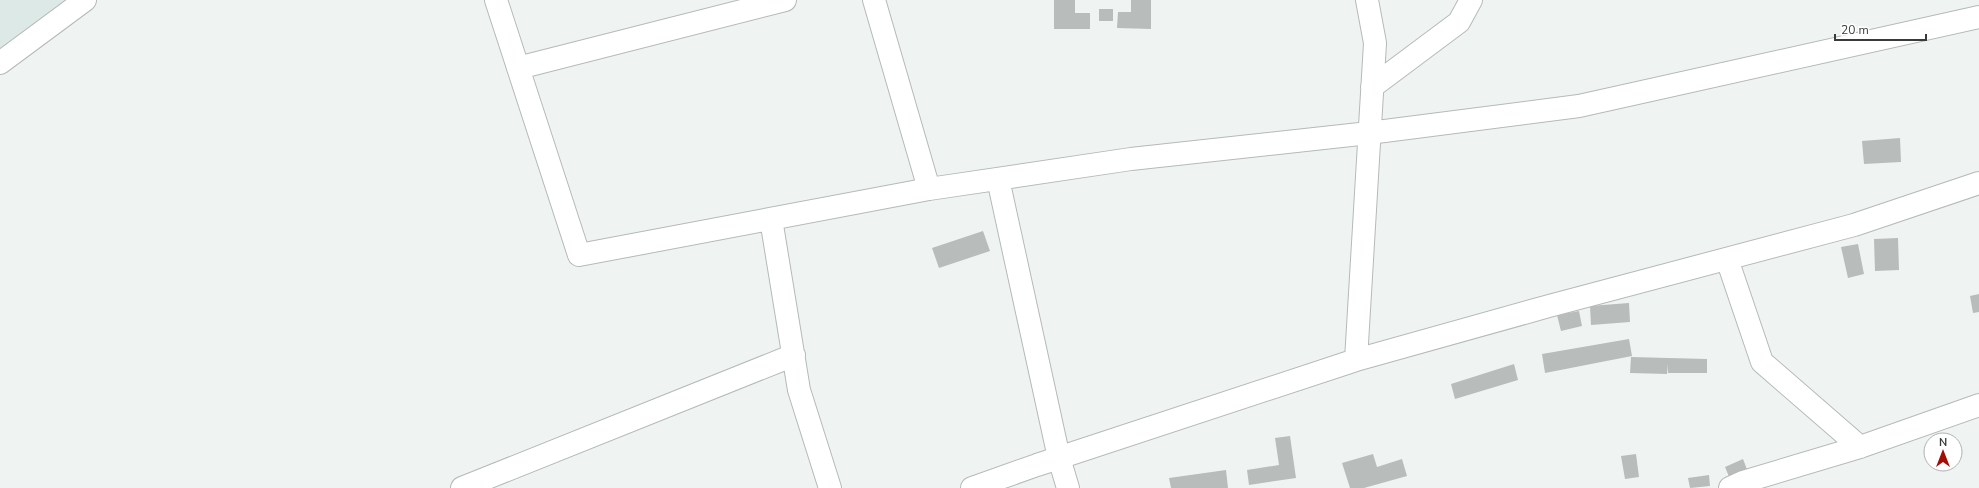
<svg xmlns="http://www.w3.org/2000/svg" width="1979" height="488" font-family="'Nunito Sans',sans-serif">
<rect width="100%" height="100%" fill="#eff4f2"/>
<!-- built -->
<path fill="#dde9e6" d="M0,0H85L0,63Z"/>
<!-- building -->
<path fill="#b8bcbb" d="M1054,0H1075V13H1090V29H1054Z
M1131,0H1151V29L1117,28L1118,12H1131Z
M1099,9H1113V21H1099Z
M1900,138L1901,162L1864,164L1862,141Z
M983,231L990,251L939,268L932,248Z
M1898,238L1899,270L1875,271L1874,239Z
M1858,244L1864,274L1848,278L1841,247Z
M1979,294V312L1973,313L1970,296Z
M1629,303L1630,322L1591,325L1590,306Z
M1579,311L1582,326L1561,331L1557,315Z
M1629,339L1632,356L1545,373L1542,354Z
M1631,357L1707,359V373H1668V364L1667,374L1630,373Z
M1514,364L1518,380L1455,399L1451,384Z
M1290,436L1296,478L1249,485L1247,470L1279,465L1275,438Z
M1373,454L1377,467L1402,459L1407,476L1364,488H1350L1342,463Z
M1636,454L1639,477L1625,479L1621,456Z
M1743,459L1748,472L1730,479L1725,467Z
M1226,470L1228,488H1171L1169,478Z
M1709,475L1710,486L1690,488L1688,478Z"/>
<g fill="none" stroke-linecap="round" stroke-linejoin="round">
<defs>
<path id="minor" d="M496,0L579,255L929,189L1131,159L1369,133L1579,106L1979,17
M874,0L929,189
M0,63L85,0
M518,68L785,0
M1372,87L1459,22L1471,0
M998,179L1059,458L1068,488
M771,219L799,390L830,488
M1727,259L1762,362L1860,447
M1356,360L1375,43L1367,0
M462,488L794,355
M972,488L1037,465L1356,360L1549,306L1854,225L1979,183
M1730,488L1743,482L1860,447L1979,405"/>
</defs>
<!-- minor casing -->
<use href="#minor" stroke="#b5b9b8" stroke-width="24"/>
<!-- minor -->
<use href="#minor" stroke="#fff" stroke-width="22"/>
</g>
<!-- north arrow -->
<g transform="translate(1943 452)"><circle r="19" fill="#ffffff" stroke="#b0b1b0"/>
<path d="M0-3L7 15L0 10L-7 15Z" fill="#a30d05"/>
<text y="-6" font-size="11" font-weight="bold" text-anchor="middle" fill="#393b3a">N</text>
</g>
<!-- scale -->
<path d="M1835 34v6h91v-6" fill="none" stroke="#393b3a" stroke-width="2"/>
<text x="1841" y="34" font-size="12" fill="#393b3a" stroke="#ffffff" stroke-width="3" paint-order="stroke">20 m</text>
</svg>
